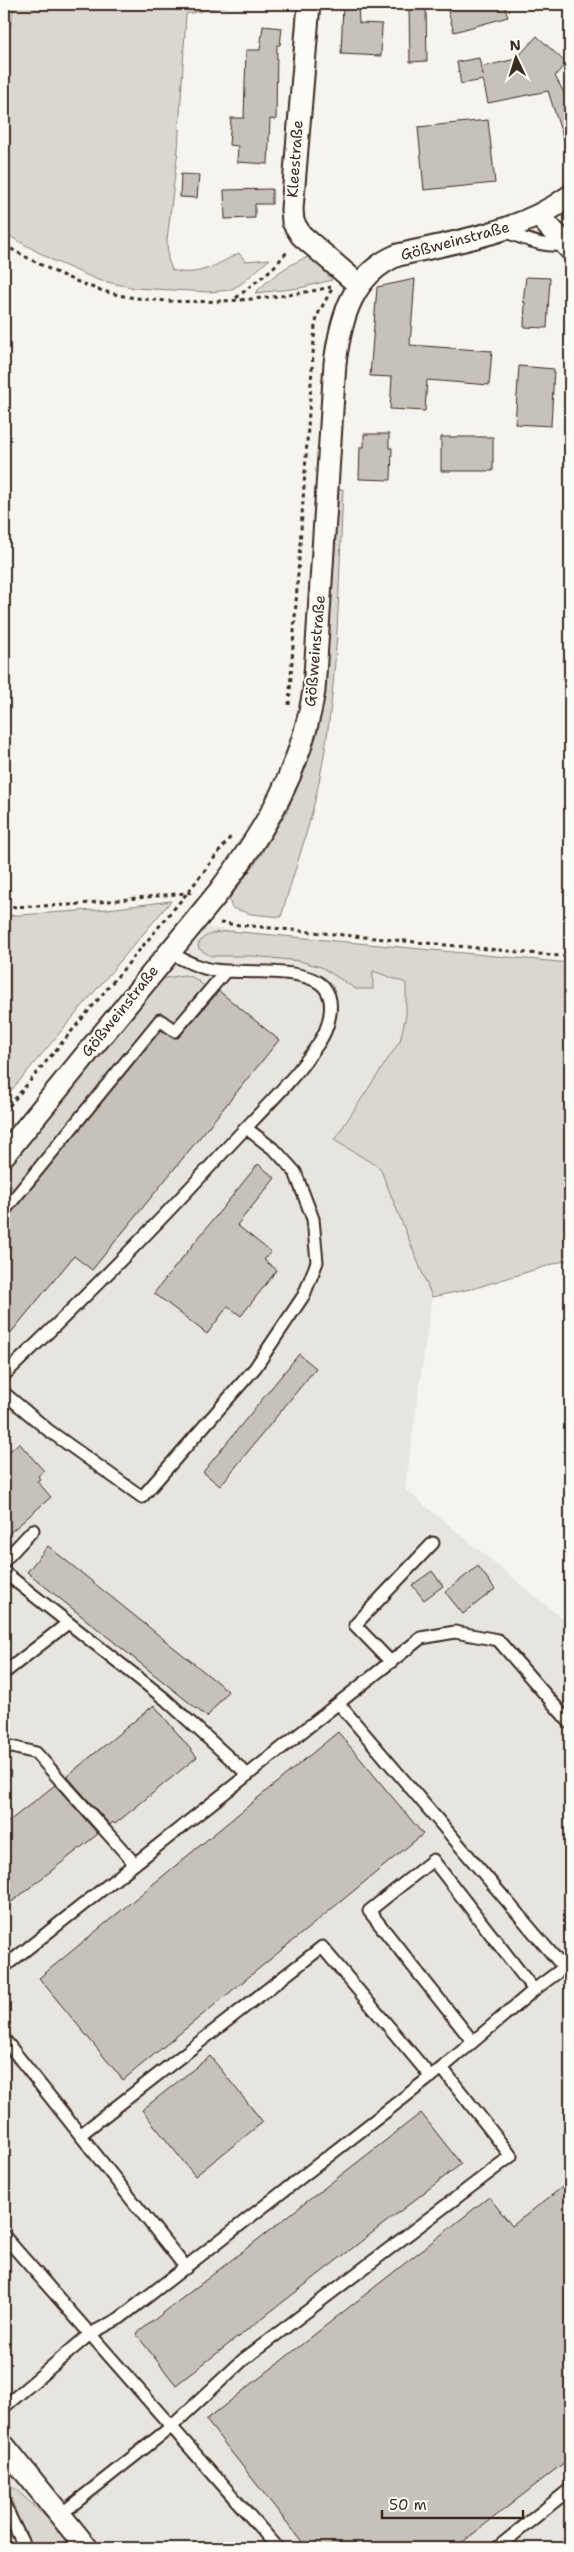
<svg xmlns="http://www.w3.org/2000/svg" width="574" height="2552" font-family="'Shantell Sans',sans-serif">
<rect width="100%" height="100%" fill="#f5f4ee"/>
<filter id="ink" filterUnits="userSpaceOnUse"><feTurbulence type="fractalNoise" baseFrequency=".02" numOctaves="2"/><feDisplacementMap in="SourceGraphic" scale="10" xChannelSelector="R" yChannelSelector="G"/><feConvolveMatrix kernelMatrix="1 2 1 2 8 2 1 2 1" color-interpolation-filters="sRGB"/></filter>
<g filter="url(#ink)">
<!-- built -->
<path fill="#e7e5df" d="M199,927L288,936L406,983V1015L400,1041L334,1139L380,1168L432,1297L405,1489L570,1625V2548H72L54,2524L4,2479V1167Z
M4,2482L27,2543L21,2548H4Z"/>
<!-- green -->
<path fill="#dad6d0" stroke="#8a8077" d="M14,4H237L186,14L178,150L167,240L168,259L172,270C197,278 218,264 239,253L245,261L270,259L241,284L230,290L209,292L134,288L98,280L54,261L4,233V65Z
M311,256L332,280L300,288L255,293C271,277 289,263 311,256Z
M343,489C338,592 339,699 315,800C306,839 292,878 281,917L251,914L232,908L229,899L259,858L288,809L314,741L319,709L336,490Z
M171,901L4,1099V916L108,909Z
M230,931L570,963V1259L475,1288L432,1297L380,1168L334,1140L400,1041L406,1015V983L373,971V989H356L321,967L299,961L253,956H211L199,949L198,945C203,933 219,932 230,931Z
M184,975L192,977L206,987L177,1022L160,1014L14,1190L4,1178V1167L160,979Z
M4,2479L54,2524L72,2548H21L27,2543Z"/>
<!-- building -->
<path fill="#c7c1bb" stroke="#3b2a1e" d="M343,4H358L359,23L382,24L381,56L341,54Z
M446,4H504L508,17L454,32Z
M426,8L427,61L410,62L409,9Z
M263,26L282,28L280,45H277L276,120L270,119L268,164L237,162L238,146L229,145L231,118H244L246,50H260Z
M537,36L566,63L555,76L570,104V150H567L548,91L488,103L483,80L461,84L457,62L479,58L483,76L481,67L516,59Z
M488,120L495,183L424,190L418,127Z
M181,174L199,175L197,198L180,197Z
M272,189V204H255V218L225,219L224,190Z
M526,277L550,278L547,328L524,327L525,302H523Z
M415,279L410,345L492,351L489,385L427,380L425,411L390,409L392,377L370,376L377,287Z
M519,366L554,369L551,426L515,424Z
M364,434H389V448H392L391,480L359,479L360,447H364Z
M441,437H493V471H441Z
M219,991L279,1040L92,1270L74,1256L4,1341V1222L161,1030L171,1037L178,1038Z
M258,1164L275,1178L237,1225L271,1252L264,1260L277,1270L241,1316L228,1306L207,1334L154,1293Z
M299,1354L316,1368L220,1486L203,1472Z
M19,1443L44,1471L38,1476L40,1479L37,1481L51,1497L4,1538V1456Z
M48,1546L228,1691L207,1717L27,1572Z
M478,1566L495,1589L463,1614L445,1592Z
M432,1571L443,1586L424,1600L412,1585Z
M154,1705L197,1757L115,1824L113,1822L110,1825L67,1776Z
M338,1732L423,1834L123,2080L39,1978Z
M55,1785L98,1834L4,1908V1825Z
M210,2056L263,2122L195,2176L142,2110Z
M421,2113L461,2164L176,2385L136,2334Z
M570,2181V2458L455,2548H307L206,2420L489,2197L512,2226Z"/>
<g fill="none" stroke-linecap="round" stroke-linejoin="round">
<defs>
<path id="service" d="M503,231C524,238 544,249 567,244
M4,1211L160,1020L175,1031L225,972
M4,1375C81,1302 155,1227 226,1149C257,1115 293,1082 318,1044C328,1030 337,1002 324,987C305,966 242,974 214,970C198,968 182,959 168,952
M4,1393L48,1430L142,1497L255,1368L304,1295L317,1262L313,1219L295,1172L276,1151L246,1128
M4,1561L33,1530
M4,1572L165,1699L248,1775
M391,1662L355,1625L433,1543
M4,1673L68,1623
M339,1704L564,1968
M4,1745L36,1753L135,1864
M4,1967L421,1638L455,1632L498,1640L570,1723
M4,2039L186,2268
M473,2042L369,1911L433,1860L534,1990
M80,2135L322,1947L431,2077
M4,2236L278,2548
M4,2407L90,2334L120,2318L442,2068L534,1990L570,1963
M4,2504L25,2548
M61,2514L171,2427L243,2360L511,2156L442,2068
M497,2548L570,2489"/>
<path id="minor" d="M309,4L292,209L293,222L301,235L359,285
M539,216L570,249
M4,1155L218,893C266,829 301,771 314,691L335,363C341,318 352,274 398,255C457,241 520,233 570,196
M4,2446L87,2548"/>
</defs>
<!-- service casing -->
<use href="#service" stroke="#3b2a1e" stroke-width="15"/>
<!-- minor casing -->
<use href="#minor" stroke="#3b2a1e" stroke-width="25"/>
<!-- path -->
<path stroke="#3b2a1e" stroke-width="3" stroke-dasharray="4 4" stroke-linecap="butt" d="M4,245C37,263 71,282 107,292C166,309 271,301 331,287
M236,298L273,268L288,251
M289,705L315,325L319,312L333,287
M4,907L70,905L195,892
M220,923L570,957
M4,1112L188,892L232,835"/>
<!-- service -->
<use href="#service" stroke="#fdfcf7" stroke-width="11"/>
<!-- minor -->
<use href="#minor" stroke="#fdfcf7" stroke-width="21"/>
</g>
</g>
<g text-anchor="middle" stroke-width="4" stroke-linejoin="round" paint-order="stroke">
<!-- street labels -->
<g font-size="15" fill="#3b2a1e" stroke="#fdfcf7">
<text transform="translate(295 159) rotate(-86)" y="5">Kleestraße</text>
<text transform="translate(455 241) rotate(-15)" y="5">Gößweinstraße</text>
<text transform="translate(315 651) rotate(-85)" y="5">Gößweinstraße</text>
<text transform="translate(120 1011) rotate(-51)" y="5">Gößweinstraße</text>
</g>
</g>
<!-- margin -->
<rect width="574" height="2552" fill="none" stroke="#fdfcf7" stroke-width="20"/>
<rect x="10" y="10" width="554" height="2532" fill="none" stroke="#3b2a1e" stroke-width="2" filter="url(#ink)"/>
<!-- north arrow -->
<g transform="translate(516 58) rotate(356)" stroke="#fdfcf7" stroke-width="4" paint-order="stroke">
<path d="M0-4L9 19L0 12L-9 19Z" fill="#3b2a1e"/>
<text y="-8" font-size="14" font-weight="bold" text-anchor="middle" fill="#3b2a1e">N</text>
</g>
<!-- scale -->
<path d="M382 2510v8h141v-8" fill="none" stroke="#3b2a1e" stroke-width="2.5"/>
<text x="389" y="2510" font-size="15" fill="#3b2a1e" stroke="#fdfcf7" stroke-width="4" paint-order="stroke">50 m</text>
</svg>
